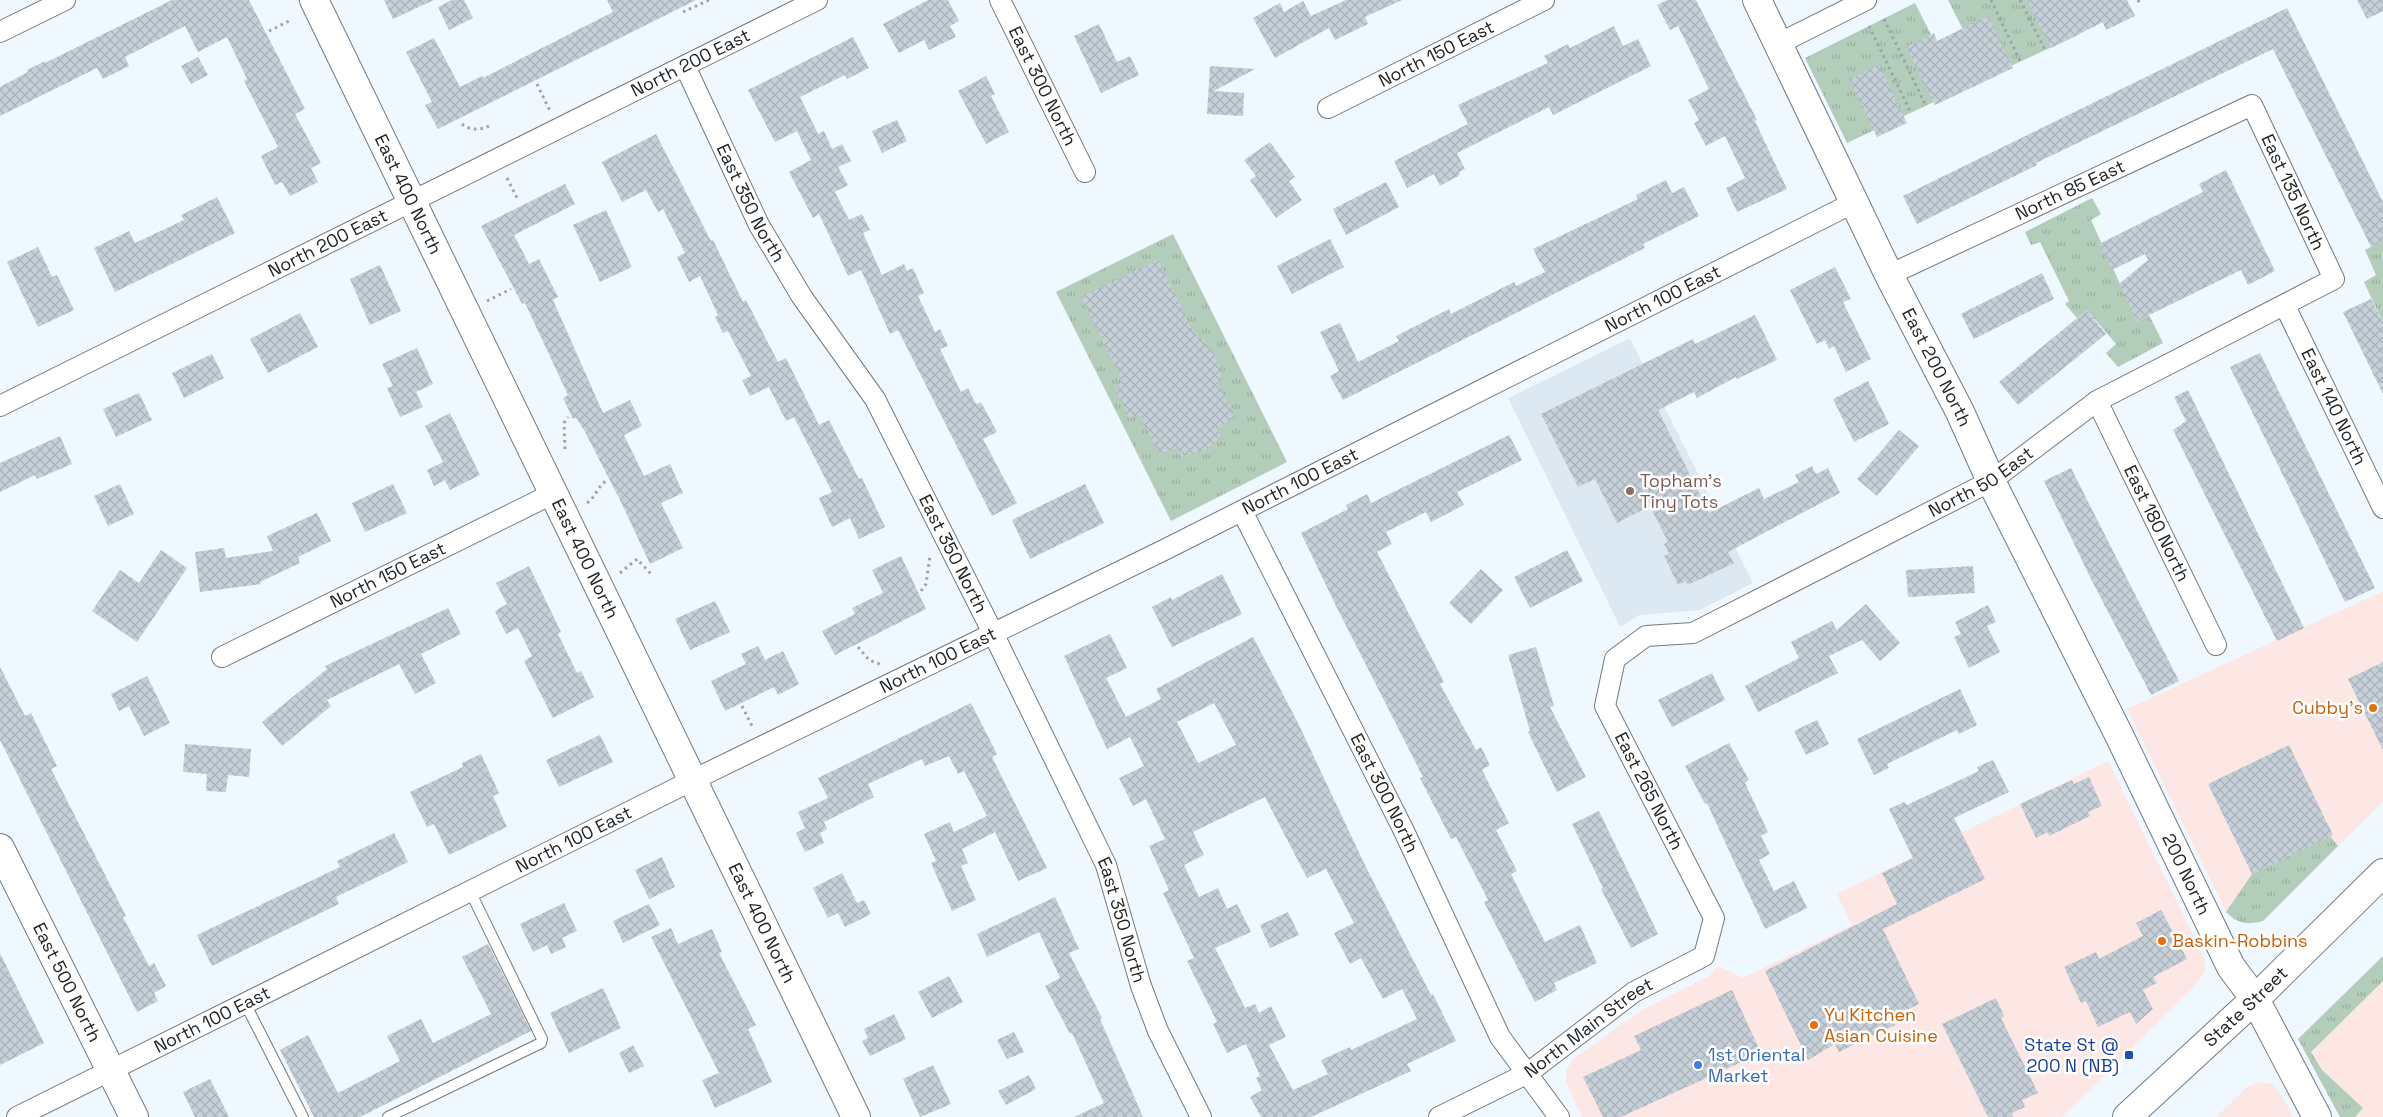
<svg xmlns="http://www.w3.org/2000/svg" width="2383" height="1117" font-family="'Space Grotesk',sans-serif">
<defs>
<pattern id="grass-tufts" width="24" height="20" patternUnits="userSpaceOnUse" patternTransform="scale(1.25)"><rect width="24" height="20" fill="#b2cdb9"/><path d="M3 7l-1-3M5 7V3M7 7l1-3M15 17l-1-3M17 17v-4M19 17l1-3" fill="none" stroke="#99b09f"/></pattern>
<pattern id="building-cross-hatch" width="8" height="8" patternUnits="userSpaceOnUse" patternTransform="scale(1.25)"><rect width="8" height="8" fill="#c6d0d8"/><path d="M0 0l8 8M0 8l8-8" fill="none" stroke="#aab2b9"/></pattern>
</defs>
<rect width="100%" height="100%" fill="#f0f8ff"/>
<!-- commercial -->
<path fill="#fde7e5" d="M2383,591V802L2263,921L2247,924L2235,920L2226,912L2127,709Z
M2108,761L2205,959V972L2193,988L2062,1117H1582L1566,1082V1071L1573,1059L1642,1010L1709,976L1718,966L1743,978L1852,925L1837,894Z
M2383,956V1117H2340L2298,1039Z
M2260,1082L2272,1084L2281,1094L2293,1117H2216L2248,1086Z"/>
<!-- built -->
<path fill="#dce9f3" d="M1630,338L1753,583L1700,610L1640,615L1620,627L1508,398Z"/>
<!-- grass -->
<path fill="url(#grass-tufts)" d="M1948,0H2063L2080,34L1987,77Z
M1915,3L1959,90L1847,143L1805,58Z
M2092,198L2101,214L2091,220L2137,321L2149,315L2163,343L2118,367L2106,353L2116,344L2087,310L2077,318L2065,304L2069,301L2040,242L2031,245L2025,232Z
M1173,234L1287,462L1171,521L1056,292Z
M2383,241V323L2364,282L2376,275L2365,250Z
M2330,836L2338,846L2263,921C2247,925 2238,924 2226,912L2252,874Z
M2383,956V981L2311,1052L2322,1070L2363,1108L2355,1117H2340L2298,1039Z"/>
<!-- building -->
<path fill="url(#building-cross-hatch)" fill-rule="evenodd" d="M172,0H249L305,109L295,114L321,163L311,168L318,182L290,196L282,182L275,185L261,156L278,147L244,81L247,79L227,37L198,52L185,26L125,57L129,66L103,79L97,68L0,116V87L28,72L27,70L45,61V63Z
M384,0H434L393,19Z
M452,0H464L473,18L449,30L438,7Z
M607,0H696L438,129L425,105L432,102L406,52L434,38L460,87L482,76L483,78L613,12Z
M928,0H948L959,21L950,26L956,37L929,50L924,40L899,53L883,24Z
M1346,0H1402L1365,17L1368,24L1335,40L1329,28L1275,58L1253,18L1280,3L1284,12L1303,1L1311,16Z
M1667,0H1696L1757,120L1755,121L1787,189L1737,212L1726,188L1745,178L1725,136L1706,146L1694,123L1699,120L1688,100L1709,89L1678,26L1670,30L1657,5Z
M2027,0H2127L2135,16L2106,30L2103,22L2051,48Z
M2357,0H2383V11L2367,19Z
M2287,8L2383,202V241L2371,247L2273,49L2036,163L2037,165L1917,224L1903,196Z
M1988,16L2013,68L1935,105L1906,47L1934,33L1937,41Z
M1099,24L1117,62L1130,56L1139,75L1101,93L1074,36Z
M1614,26L1623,46L1638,39L1651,66L1553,115L1549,107L1457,153L1465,169L1459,172L1460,175L1440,186L1434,174L1407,188L1394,161L1468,124L1458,105L1548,63L1544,56L1568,44L1570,48Z
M853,37L869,68L847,79L845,75L800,97L818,134L824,131L832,149L842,144L851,161L838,167L848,185L835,192L849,220L862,214L870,230L863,233L882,275L904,264L907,271L913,268L924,293L918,296L935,332L940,329L948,346L940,349L961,392L968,388L976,404L981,402L997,432L983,439L1017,503L992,516L898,330L890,334L861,270L848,276L819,214L813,218L789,172L811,160L797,131L775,142L748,90Z
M198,57L208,75L191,84L181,66Z
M1879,65L1907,123L1877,137L1849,79Z
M1210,66L1255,69L1214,91L1244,93L1243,116L1207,114Z
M986,76L995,94L991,96L1009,132L986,144L958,91Z
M897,120L907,141L882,153L872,131Z
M656,134L711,241L713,240L743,302L746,300L778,362L786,358L819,425L829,420L859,479L862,478L885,527L859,539L850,518L832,527L819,498L832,492L794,417L786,421L769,387L750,396L742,380L751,376L728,331L723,333L715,317L718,315L700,276L689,282L677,257L685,253L663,209L658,212L646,190L622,202L602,162Z
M1270,142L1295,177L1289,181L1302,200L1276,218L1250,180L1256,176L1244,160Z
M2226,170L2275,271L2248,285L2241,270L2137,321L2119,284L2148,260L2145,254L2112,270L2099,244L2203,192L2199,184Z
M1666,180L1672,193L1684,187L1699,216L1643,244L1645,248L1343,400L1330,376L1339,371L1320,332L1340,323L1358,362L1399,341L1396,336L1449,309L1451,314L1514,282L1516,286L1545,272L1533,249L1638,199L1636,195Z
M1386,182L1399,207L1346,235L1333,209Z
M565,184L575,204L514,235L529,264L539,259L558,297L553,300L603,413L630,400L642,426L624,435L644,476L670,464L683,493L661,503L683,548L650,564L621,502L584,430L576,418L573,419L563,398L568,395L525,303L522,304L481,226Z
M217,197L235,233L115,292L94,248L129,231L135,243L184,220L181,215Z
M606,210L632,267L600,282L573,225Z
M1330,239L1344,267L1292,294L1277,266Z
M38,247L52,277L57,275L74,310L38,327L7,262Z
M1158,260L1197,339H1203L1208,348L1210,347L1223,373L1220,375L1222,380L1217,382L1235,416L1217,430L1221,437L1205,450L1181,456L1177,448L1159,454L1140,416L1129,418L1116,391L1122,380L1081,297Z
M380,265L401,311L370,325L350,279Z
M1835,267L1851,299L1843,302L1871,359L1846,372L1834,346L1829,349L1825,340L1817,344L1790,290Z
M2042,273L2054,299L1974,339L1961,314Z
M2371,299L2383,323V394L2343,312Z
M2087,310L2106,334L2018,405L1999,382Z
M300,313L318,347L268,373L250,339Z
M1755,315L1777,360L1737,379L1736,377L1697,398L1694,392L1658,410L1709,513L1759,488L1764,499L1799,482L1795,475L1812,466L1816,474L1828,468L1840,493L1728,552L1734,563L1688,585L1686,581L1678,585L1664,556L1669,553L1664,544L1668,542L1650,506L1617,523L1595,479L1578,487L1541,414L1693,339L1695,344Z
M417,348L433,384L416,392L423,407L400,417L387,388L393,386L382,364Z
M2260,353L2375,588L2345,602L2230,367Z
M212,354L224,378L184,398L172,373Z
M1868,381L1889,424L1854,442L1833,399Z
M2188,390L2304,628L2277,641L2173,430L2186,421L2174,397Z
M139,393L152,420L116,437L103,409Z
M450,413L480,475L450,490L445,480L434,486L427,470L443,462L425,426Z
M1899,430L1919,446L1877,496L1857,479Z
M1509,435L1522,460L1457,492L1464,505L1431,522L1426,512L1386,532L1392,544L1377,552L1444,682L1440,684L1476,750L1481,747L1490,765L1482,770L1509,823L1496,830L1517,871L1511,874L1545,942L1580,925L1597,963L1554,983L1557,990L1535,1002L1484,902L1488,900L1456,837L1451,839L1420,778L1423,777L1336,606L1301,533L1348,509L1346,505L1367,494L1371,503Z
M60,436L72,464L37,479L35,475L0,492V463Z
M2071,468L2179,681L2151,695L2089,575L2044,481Z
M120,484L134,514L108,526L94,496Z
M393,484L407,513L365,532L352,503Z
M1085,484L1104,523L1030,559L1012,520Z
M317,513L331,541L298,557L300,563L260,582L261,584L200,592L195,552L224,548L226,558L273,551L267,536Z
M161,550L187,568L137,642L92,611L120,570L139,583Z
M1567,550L1583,581L1530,608L1514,577Z
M901,556L926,609L835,655L822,631L855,614L852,608L883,593L872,570Z
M529,566L561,632L558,634L577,673L581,671L594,697L553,718L524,661L532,656L518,628L506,634L495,611L507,604L496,583Z
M1973,566L1975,593L1908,597L1906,570Z
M1481,569L1503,590L1471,624L1449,603Z
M1222,574L1242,614L1172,647L1152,607L1171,597L1172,600Z
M715,601L730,632L690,650L675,619Z
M1866,604L1900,643L1880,661L1862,640L1829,656L1838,673L1758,712L1745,686L1799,658L1791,642L1832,621L1837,630Z
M1988,605L1996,622L1987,626L2000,652L1969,668L1954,637L1961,634L1955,622Z
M448,608L461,634L421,654L436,683L415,694L399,664L327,700L331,706L282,746L262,722L327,669L325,666Z
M1110,634L1127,668L1106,678L1126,717L1161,699L1156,689L1253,637L1298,723L1364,863L1431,995L1433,994L1456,1041L1407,1064L1411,1071L1311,1117H1261L1250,1097L1262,1090L1256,1078L1260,1076L1246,1044L1227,1053L1213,1024L1217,1022L1187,961L1194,958L1163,893L1169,890L1149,846L1165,839L1146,799L1133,806L1119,778L1144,766L1130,737L1107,749L1064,656ZM1214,703L1236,745L1198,763L1177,722ZM1265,797L1307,878L1326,869L1354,923L1334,933L1350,964L1361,958L1383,999L1402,989L1417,1019L1351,1050L1350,1047L1321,1060L1328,1074L1293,1090L1269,1045L1286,1037L1271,1006L1259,1013L1255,1004L1245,1008L1215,948L1251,932L1237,904L1227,909L1218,888L1199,897L1184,865L1204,855L1193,832Z
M758,646L765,660L783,651L799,684L778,695L774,687L725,711L711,681L746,664L741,654Z
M1536,647L1554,706L1550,707L1586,777L1557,792L1528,732L1530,731L1508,655Z
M2383,662V750L2348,679Z
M0,667L25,716L31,713L57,766L51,769L126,916L123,917L149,966L154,963L166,986L154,993L158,1001L137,1012L0,740Z
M1712,673L1725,700L1672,727L1658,700Z
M147,676L170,723L144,736L129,706L119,711L111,694Z
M1960,689L1977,725L1959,734L1957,730L1887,764L1889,768L1874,775L1857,739Z
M971,703L997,754L992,757L1047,868L1018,881L995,832L962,849L968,863L961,866L976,900L952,911L931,863L936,861L924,834L950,822L954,832L987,816L964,771L958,774L949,756L925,766L922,759L868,784L874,797L824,822L827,829L820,833L824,843L805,852L796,833L805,828L798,812L828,798L818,778Z
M1817,720L1829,744L1806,755L1794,731Z
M600,735L613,762L559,787L546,760Z
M1729,743L1749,780L1745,783L1768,832L1761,836L1770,854L1759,860L1774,891L1794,881L1807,908L1765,929L1707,803L1705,804L1685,766Z
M185,744L251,749L249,777L228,775L226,792L206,791L207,774L183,772Z
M2289,745L2333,835L2252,874L2208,784Z
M481,754L499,793L493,796L507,827L449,855L434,824L427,827L410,792L463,767L462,763Z
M1993,760L2009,792L1954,818L1985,879L1883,929L1919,1004L1892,1017L1895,1025L1839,1052L1835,1044L1808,1060L1765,971L1897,904L1882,873L1913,858L1889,809L1904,802L1907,805L1979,771L1977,767Z
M2089,777L2102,806L2088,812L2090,816L2049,836L2048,832L2036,838L2020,804L2072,780L2074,784Z
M1599,811L1658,934L1631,948L1601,889L1603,888L1572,824Z
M394,833L408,862L336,897L339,904L212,966L197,935L340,867L337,861Z
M662,857L675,887L649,899L635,870Z
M842,873L857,903L864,900L871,914L845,927L838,913L828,918L813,888Z
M1055,897L1079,949L1069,953L1102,1018L1100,1019L1143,1117H1074L1104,1103L1072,1033L1070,1034L1045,986L1060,978L1039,932L987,957L977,934Z
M564,903L577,931L562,938L566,947L551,954L547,945L533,952L520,924Z
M649,904L660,925L623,943L613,921Z
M2161,910L2187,959L2153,977L2157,983L2143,990L2153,1009L2136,1024L2130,1012L2098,1027L2086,1001L2081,1003L2064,967L2096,952L2099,959L2143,936L2136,923Z
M1288,912L1299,935L1270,948L1260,925Z
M671,928L678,944L712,929L722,952L719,953L756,1025L748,1029L772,1082L715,1108L702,1080L719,1073L651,937Z
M488,944L531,1031L360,1117H314L280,1050L308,1035L338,1093L400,1061L387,1036L421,1019L433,1043L491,1014L462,957Z
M0,953L44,1043L0,1065Z
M949,976L963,1002L932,1018L918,992Z
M603,988L621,1028L569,1053L550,1013Z
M1732,990L1761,1053L1621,1117H1603L1583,1077L1641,1050L1634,1036Z
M1996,998L2004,1016L2001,1018L2038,1093L2022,1100L2025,1107L2012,1113L2013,1117H1988L1942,1024Z
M894,1014L906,1039L870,1056L862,1041L868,1038L864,1029Z
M1014,1032L1024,1052L1007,1059L997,1040Z
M633,1045L644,1066L629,1073L619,1053Z
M933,1065L951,1104L920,1117L903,1079Z
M1029,1075L1036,1089L1006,1105L998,1091Z
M210,1079L229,1117H195L183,1092Z"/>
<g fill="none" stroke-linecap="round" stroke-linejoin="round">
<defs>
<path id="lane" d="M246,1005L303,1117
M388,1117L541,1043L542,1039L470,891"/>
<g id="street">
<path id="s1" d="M1000,0L1085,172"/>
<path d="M0,32L65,0"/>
<path d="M1778,44L1866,0"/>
<path id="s2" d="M685,66L759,225L802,297L875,399L994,635L1106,865L1141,986L1158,1031L1201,1117"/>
<path id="s3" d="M1328,108L1544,0"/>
<path id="s4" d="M2285,306L2383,508"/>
<path id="s5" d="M2097,401L2216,645"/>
<path id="s6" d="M0,406L817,0"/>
<path id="s7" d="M1242,511L1403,829L1500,1037L1559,1117"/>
<path id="s8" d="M222,657L554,493"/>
<path id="s9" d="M17,1117L693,780L1162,551L1855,202"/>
<path id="s10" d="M1439,1117L1528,1073L1634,992L1704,956L1714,918L1605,706L1615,659L1646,636L1693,633L1991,481L2097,401L2334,279L2252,105L1889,275"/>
</g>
<g id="secondary">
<path id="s11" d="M314,0L856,1117"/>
<path id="s12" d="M1757,0L1889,275L1960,412L1991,481L2118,733L2231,967L2255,999L2317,1117"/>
<path id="s13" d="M0,848L134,1117"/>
</g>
<g id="primary">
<path id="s14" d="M2127,1117L2255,999L2383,873"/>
</g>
</defs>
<!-- lane casing -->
<use href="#lane" stroke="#707981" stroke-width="12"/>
<!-- street casing -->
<use href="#street" stroke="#707981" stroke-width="22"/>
<!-- secondary casing -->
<use href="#secondary" stroke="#707981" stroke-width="30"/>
<!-- primary casing -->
<use href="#primary" stroke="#707981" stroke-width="30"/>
<!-- path -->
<path stroke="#9ca2a8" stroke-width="3" stroke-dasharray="2.5 4" stroke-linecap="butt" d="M1991,0L2020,61
M2020,0L2045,50
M2138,0L2140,4
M683,12L709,0
M1884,19L1926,106
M1869,26L1911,113
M269,31L291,20
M537,84L550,111
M462,124C470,131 482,130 491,125
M507,178L518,200
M487,301L511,289
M565,449L564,423L568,417
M587,503C596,497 597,487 606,481
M620,573L637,559L651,574
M921,591L926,584L930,556
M858,647L869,660L882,665
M742,706L753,728"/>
<!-- lane -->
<use href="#lane" stroke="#fff" stroke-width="10"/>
<!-- street -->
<use href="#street" stroke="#fff" stroke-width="20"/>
<!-- secondary -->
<use href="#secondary" stroke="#fff" stroke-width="28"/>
<!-- primary -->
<use href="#primary" stroke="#fff" stroke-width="28"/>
</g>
<!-- markers -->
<circle fill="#8d6e63" stroke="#fff" stroke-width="2" cx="1630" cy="491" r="5"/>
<g fill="#e8710a" stroke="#fff" stroke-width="2">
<circle cx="2373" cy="708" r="5"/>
<circle cx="2162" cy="941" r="5"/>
<circle cx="1814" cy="1025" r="5"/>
</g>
<rect fill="#1a4fb4" stroke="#fff" stroke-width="2" x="2124" y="1050" width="10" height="10" rx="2.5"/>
<circle fill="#3f7fe0" stroke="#fff" stroke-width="2" cx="1698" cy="1065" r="5"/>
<g text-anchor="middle" stroke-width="5" stroke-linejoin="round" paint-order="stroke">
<!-- street labels -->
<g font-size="18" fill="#202427" stroke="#fff">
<text dy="6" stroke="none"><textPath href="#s3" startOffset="121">North 150 East</textPath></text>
<text dy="6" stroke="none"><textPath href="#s6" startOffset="771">North 200 East</textPath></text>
<text dy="6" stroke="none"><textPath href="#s1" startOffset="96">East 300 North</textPath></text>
<text transform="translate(2070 190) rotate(-25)" y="6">North 85 East</text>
<text transform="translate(2293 192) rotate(65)" y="6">East 135 North</text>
<text dy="6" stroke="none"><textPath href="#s11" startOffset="216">East 400 North</textPath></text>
<text dy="6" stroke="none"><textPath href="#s2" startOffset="152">East 350 North</textPath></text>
<text dy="6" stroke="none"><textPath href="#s6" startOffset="366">North 200 East</textPath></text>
<text dy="6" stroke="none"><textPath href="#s9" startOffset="1838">North 100 East</textPath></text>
<text dy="6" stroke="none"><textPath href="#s12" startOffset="409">East 200 North</textPath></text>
<text dy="6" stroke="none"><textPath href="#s4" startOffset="112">East 140 North</textPath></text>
<text dy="6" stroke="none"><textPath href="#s10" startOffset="1048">North 50 East</textPath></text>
<text dy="6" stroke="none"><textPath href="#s9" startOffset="1432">North 100 East</textPath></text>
<text dy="6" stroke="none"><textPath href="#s5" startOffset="136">East 180 North</textPath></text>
<text dy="6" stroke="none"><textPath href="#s2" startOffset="558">East 350 North</textPath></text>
<text dy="6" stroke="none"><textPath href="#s11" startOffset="621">East 400 North</textPath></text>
<text dy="6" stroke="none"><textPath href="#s8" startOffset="185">North 150 East</textPath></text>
<text dy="6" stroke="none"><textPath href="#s9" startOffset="1028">North 100 East</textPath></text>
<text transform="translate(1649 791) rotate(63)" y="6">East 265 North</text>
<text dy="6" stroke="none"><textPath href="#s7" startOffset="316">East 300 North</textPath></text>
<text dy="6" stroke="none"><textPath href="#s9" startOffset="622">North 100 East</textPath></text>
<text dy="6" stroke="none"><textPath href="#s12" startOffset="974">200 North</textPath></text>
<text dy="6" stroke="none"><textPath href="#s2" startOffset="962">East 350 North</textPath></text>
<text dy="6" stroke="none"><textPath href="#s11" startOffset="1026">East 400 North</textPath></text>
<text dy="6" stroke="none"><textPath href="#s13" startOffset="150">East 500 North</textPath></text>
<text dy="6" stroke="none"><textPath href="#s14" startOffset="162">State Street</textPath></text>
<text dy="6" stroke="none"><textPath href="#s9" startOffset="218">North 100 East</textPath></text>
<text dy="6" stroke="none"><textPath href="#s10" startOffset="175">North Main Street</textPath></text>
</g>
<!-- education labels -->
<g font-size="18" fill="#785e54" stroke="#fff" text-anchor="start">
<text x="1640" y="487">Topham's<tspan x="1640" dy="21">Tiny Tots</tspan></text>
</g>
<!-- food labels -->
<g font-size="18" fill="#c56008" stroke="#fff" text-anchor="start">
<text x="2363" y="714" text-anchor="end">Cubby's</text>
<text x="2172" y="947">Baskin-Robbins</text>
<text x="1824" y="1021">Yu Kitchen<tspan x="1824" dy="21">Asian Cuisine</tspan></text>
</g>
<!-- transit labels -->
<g font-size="18" fill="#164399" stroke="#fff" text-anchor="end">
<text x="2119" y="1051">State St @<tspan x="2119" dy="21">200 N (NB)</tspan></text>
</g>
<!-- shop labels -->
<g font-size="18" fill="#366cbe" stroke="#fff" text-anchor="start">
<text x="1708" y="1061">1st Oriental<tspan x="1708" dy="21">Market</tspan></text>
</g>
</g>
</svg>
